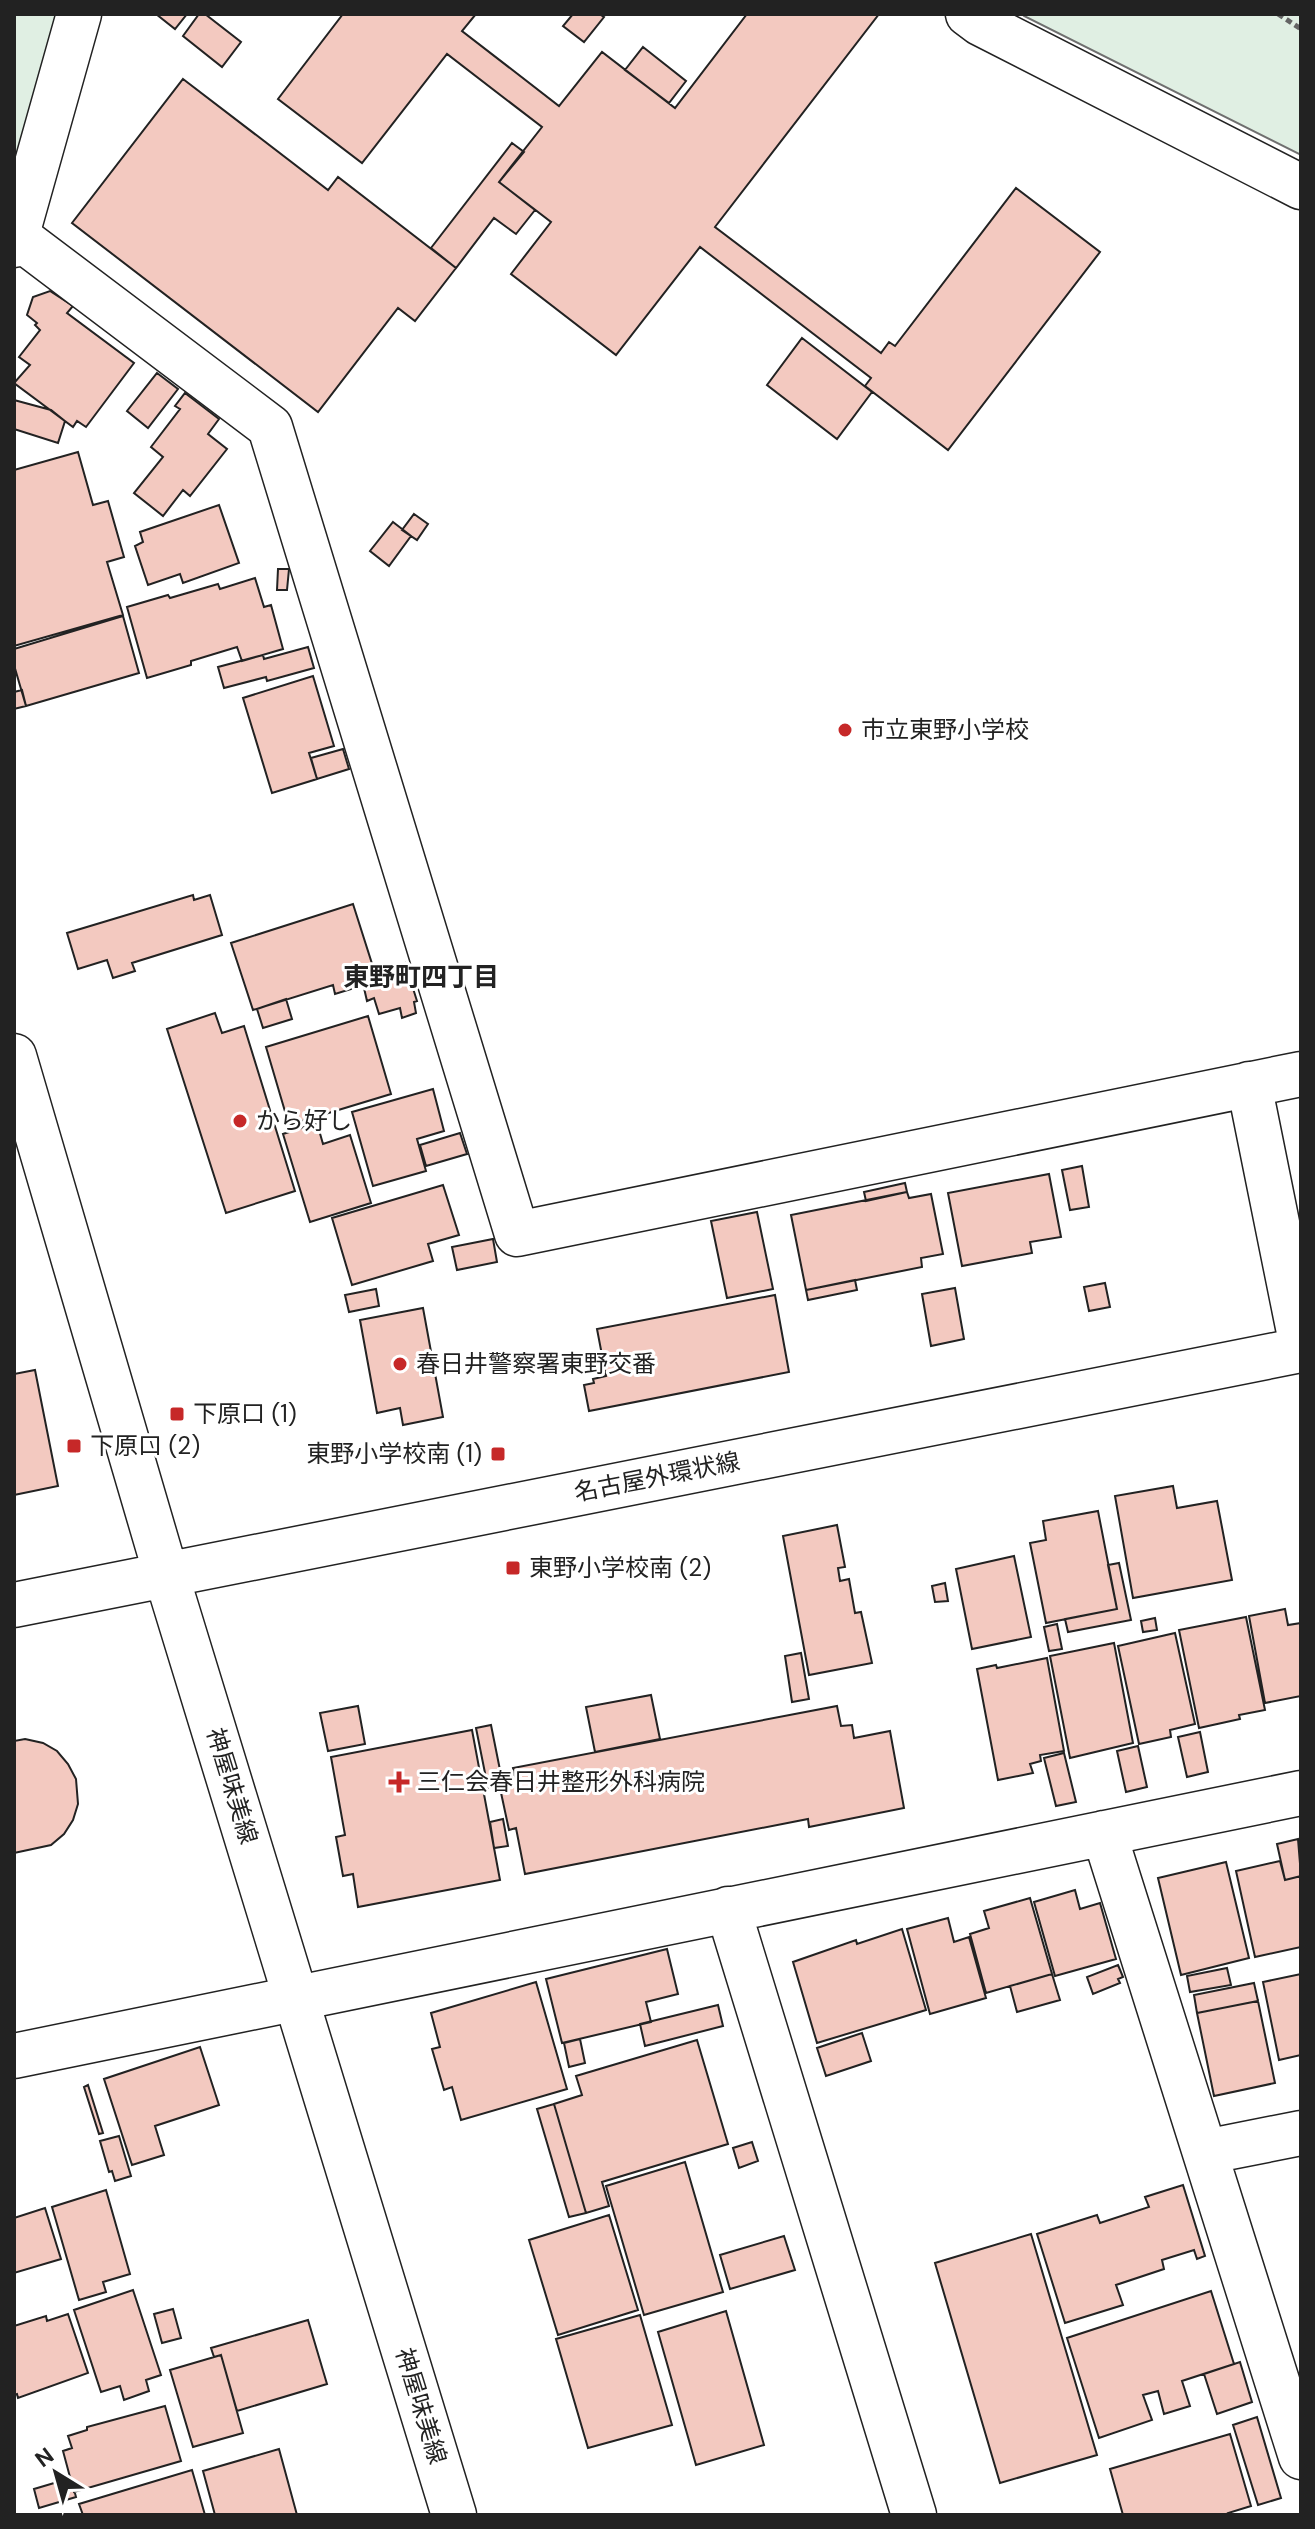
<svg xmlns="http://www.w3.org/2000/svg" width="1315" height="2529" font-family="'DM Sans','Noto Sans JP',sans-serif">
<rect width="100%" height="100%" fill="#fff"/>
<!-- green -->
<path fill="#e0efe3" stroke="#6f6f6f" stroke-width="2" d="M14,14H60L14,172Z
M1022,14H1301V155L1024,16Z"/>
<!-- building -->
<path fill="#f3c9c0" stroke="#222" stroke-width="2" d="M156,14H187L175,29Z
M199,14H205L241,42L222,67L183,36Z
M343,14H476L462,31L559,106L602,52L675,108L747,14H879L715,227L881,353L889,342L895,346L1016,188L1100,252L948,450L865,386L871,378L700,247L616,355L511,274L551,222L499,182L542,127L447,54L362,163L278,99Z
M573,14H599L604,17L584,42L563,26Z
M643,47L686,81L669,103L625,70Z
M183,79L328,190L338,177L456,268L415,321L398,308L318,412L72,223Z
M512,143L524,152L499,182L535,210L516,234L494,218L456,268L431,248Z
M50,291L73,306L67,313L134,363L86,427L77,421L73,427L14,383L30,365L19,357L40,330L35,325L37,323L27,315L33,297Z
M802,338L872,392L837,439L767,385Z
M157,373L178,389L148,428L127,411Z
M185,393L219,419L208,434L227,449L190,496L183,490L163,516L134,493L163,457L151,447L180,409L175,406Z
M14,400L51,410L65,421L58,443L14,429Z
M78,452L93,505L108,501L124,557L107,562L123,615L14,646V470Z
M219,505L239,563L183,583L180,574L148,585L135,546L143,542L140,532Z
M414,514L428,524L417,540L402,530Z
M393,522L411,536L389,566L370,551Z
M278,569H289L287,590H277Z
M255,578L264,607L271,605L283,649L242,661L237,647L191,661V665L147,678L127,607L168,595L170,598L218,584L220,589Z
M123,616L139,673L26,706L14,665V649Z
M308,647L314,668L267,681L266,677L224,688L218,667L263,655L264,659Z
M313,676L334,746L309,753L317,779L272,793L243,698Z
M22,690L26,706L14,709V692Z
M343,749L349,769L317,779L311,758Z
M193,895L194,900L210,895L222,935L132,963L135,971L113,978L107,960L78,969L67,933Z
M353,904L374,970L364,974L367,984L335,994L333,985L253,1010L231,943Z
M405,963L417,1001L414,1002L416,1013L402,1018L400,1008L379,1014L374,998L367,1001L364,988L373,986L370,973Z
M286,999L292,1019L263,1028L257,1009Z
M215,1013L222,1033L244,1026L295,1191L226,1213L167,1029Z
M368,1016L391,1094L289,1125L266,1047Z
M433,1089L444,1131L417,1139L426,1171L373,1186L352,1112Z
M317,1123L323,1144L350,1135L371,1203L310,1222L283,1134Z
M460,1133L467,1154L426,1166L420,1145Z
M1082,1166L1089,1207L1070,1210L1062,1170Z
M1049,1174L1061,1237L1030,1242L1032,1253L962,1266L948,1193Z
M905,1183L907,1192L866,1201L864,1192Z
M443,1185L459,1235L428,1244L433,1261L352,1285L332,1218Z
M907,1192L909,1198L931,1194L943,1254L921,1258L922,1267L806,1290L791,1215Z
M757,1212L773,1289L727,1298L711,1221Z
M493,1239L497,1262L457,1270L452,1247Z
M855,1280L857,1290L808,1300L806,1290Z
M1105,1283L1110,1307L1089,1311L1084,1287Z
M955,1288L964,1339L931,1346L922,1294Z
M376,1289L379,1306L349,1312L345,1295Z
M775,1295L789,1372L589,1411L584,1385L594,1383L593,1379L606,1376L597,1329Z
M423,1308L443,1417L403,1425L400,1408L377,1413L360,1320Z
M35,1370L58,1486L14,1495V1374Z
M1173,1486L1177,1508L1217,1501L1232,1580L1133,1598L1115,1496Z
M1098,1511L1117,1609L1046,1623L1030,1543L1046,1540L1043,1521Z
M837,1525L845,1567L838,1568L840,1581L849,1579L855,1613L861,1612L872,1663L809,1675L783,1536Z
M1014,1556L1031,1637L972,1649L956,1569Z
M1119,1563L1131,1620L1068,1632L1065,1619L1117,1609L1108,1565Z
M945,1583L948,1601L935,1602L932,1586Z
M1285,1609L1288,1625L1301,1623V1696L1265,1703L1249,1616Z
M1246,1617L1265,1710L1239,1715L1240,1719L1199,1728L1179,1630Z
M1155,1618L1157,1630L1143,1632L1141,1621Z
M1057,1624L1062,1649L1049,1651L1044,1627Z
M1175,1633L1195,1724L1170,1730L1171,1737L1139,1744L1118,1646Z
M1114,1643L1133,1743L1070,1758L1050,1656Z
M801,1653L809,1699L792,1702L785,1656Z
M1047,1658L1064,1751L1040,1755L1041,1761L1030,1764L1033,1773L998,1780L977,1669L996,1665L997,1668Z
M651,1695L660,1739L595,1752L586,1707Z
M358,1706L365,1744L328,1751L320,1713Z
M837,1706L841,1726L852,1725L854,1738L890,1731L904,1808L809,1827L808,1819L525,1874L516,1828L509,1830L500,1788L517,1785L513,1768Z
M491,1725L503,1785L488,1788L476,1728Z
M472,1730L500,1880L358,1907L353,1874L343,1876L336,1837L345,1835L331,1757Z
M1200,1732L1208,1772L1187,1777L1178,1737Z
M25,1739L43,1743L57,1751L68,1764L76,1779L78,1804L73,1820L64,1834L51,1845L14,1853V1741Z
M1138,1746L1147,1787L1126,1792L1117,1751Z
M1064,1753L1076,1802L1056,1806L1044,1758Z
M503,1819L508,1846L494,1848L490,1822Z
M1298,1839L1301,1876L1285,1880L1277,1844Z
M1280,1861L1285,1880L1301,1876V1947L1255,1957L1236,1871Z
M1226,1862L1249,1958L1181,1975L1158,1878Z
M1075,1890L1080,1909L1100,1903L1116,1959L1055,1976L1034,1902Z
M1030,1898L1052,1974L986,1993L970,1934L989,1928L984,1911Z
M948,1918L954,1942L969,1937L986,1998L930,2014L907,1929Z
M902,1929L926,2010L817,2043L793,1962L856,1940L857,1944Z
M667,1949L678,1994L646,2002L651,2022L562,2043L546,1979Z
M1118,1965L1123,1977L1118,1979L1120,1983L1093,1994L1087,1977Z
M1227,1968L1231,1985L1190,1992L1187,1976Z
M1052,1974L1060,2000L1017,2012L1010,1986Z
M1301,1974V2055L1279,2060L1263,1982Z
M536,1982L567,2089L461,2120L452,2087L444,2090L432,2049L440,2047L431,2013Z
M1254,1983L1258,2001L1197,2013L1194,1995Z
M1258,2001L1275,2083L1214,2096L1197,2013Z
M718,2005L723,2026L645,2046L640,2024Z
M862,2033L871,2061L826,2076L817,2048Z
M580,2039L585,2063L569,2067L564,2043Z
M697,2040L728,2144L602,2182L609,2206L586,2213L554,2104L582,2095L576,2076Z
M200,2047L219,2105L155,2126L164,2155L132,2165L104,2079Z
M88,2085L103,2133L99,2134L84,2087Z
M554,2104L586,2213L569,2217L537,2109Z
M119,2136L131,2176L115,2181L112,2171L109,2172L100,2141Z
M752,2142L758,2161L739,2168L733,2148Z
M685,2162L723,2292L644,2315L606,2186Z
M1183,2185L1205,2256L1197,2259L1194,2250L1162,2260L1164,2269L1116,2285L1123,2305L1065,2323L1037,2234L1097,2215L1100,2223L1149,2207L1145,2197Z
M106,2190L130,2274L103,2282L106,2292L79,2300L52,2207Z
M45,2208L61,2259L14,2273V2218Z
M609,2215L638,2310L558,2335L529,2240Z
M1031,2234L1097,2455L1000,2483L935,2263Z
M784,2236L795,2270L730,2289L720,2255Z
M133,2290L161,2375L146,2380L149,2391L124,2400L120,2386L101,2392L74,2310Z
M1211,2291L1234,2364L1182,2381L1190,2406L1164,2414L1158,2391L1143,2395L1152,2420L1099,2438L1067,2338Z
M173,2309L181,2338L162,2343L154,2314Z
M726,2311L764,2445L696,2465L658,2332Z
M68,2314L88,2373L18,2398L17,2394L14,2395V2326L46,2316L47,2321Z
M640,2315L672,2425L588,2448L556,2339Z
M308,2320L327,2384L237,2411L221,2355L214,2357L211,2348Z
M221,2355L243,2433L193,2447L170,2370Z
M1240,2362L1252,2402L1217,2414L1204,2374Z
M165,2406L181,2461L74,2492L63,2451L72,2448L68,2436L87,2430V2427Z
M1257,2417L1281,2498L1258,2505L1233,2425Z
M1230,2434L1251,2506L1228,2513L1229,2515H1123L1110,2469Z
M279,2449L297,2515H215L203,2471Z
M192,2470L205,2515H83L79,2504Z
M71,2478L76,2497L39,2508L34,2489Z"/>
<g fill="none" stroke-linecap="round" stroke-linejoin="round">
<defs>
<path id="minor" d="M968,14L980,23L1301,187
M17,236L270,427L517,1234L1301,1074
M14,245L79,14
M1249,1084L1301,1342
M1104,1833L1301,2457
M728,1909L914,2515
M14,2056L1301,1793
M1205,2152L1301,2133"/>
<path id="secondary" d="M14,1056L166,1574L454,2515
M14,1605L1301,1350"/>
</defs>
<!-- minor casing -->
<use href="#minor" stroke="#222" stroke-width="47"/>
<!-- secondary casing -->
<use href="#secondary" stroke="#222" stroke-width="47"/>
<!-- path -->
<path stroke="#646464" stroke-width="5" stroke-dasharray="6 4" stroke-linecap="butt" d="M1278,14L1301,29"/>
<!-- minor -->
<use href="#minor" stroke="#fff" stroke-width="44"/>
<!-- secondary -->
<use href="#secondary" stroke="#fff" stroke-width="44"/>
</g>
<!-- markers -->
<g fill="#c62828" stroke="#fff" stroke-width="3">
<circle cx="845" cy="730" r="8"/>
<circle cx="240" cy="1121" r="8"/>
<circle cx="400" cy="1364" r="8"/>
<rect x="169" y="1406" width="16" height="16" rx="4"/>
<rect x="66" y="1438" width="16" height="16" rx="4"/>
<rect x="490" y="1446" width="16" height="16" rx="4"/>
<rect x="505" y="1560" width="16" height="16" rx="4"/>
<path d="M395 1770h8v8h8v8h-8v8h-8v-8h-8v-8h8z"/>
</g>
<g text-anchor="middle" stroke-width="6" stroke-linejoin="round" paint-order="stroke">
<!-- poi labels -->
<g font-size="24" fill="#222" stroke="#fff" text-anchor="start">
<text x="861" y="738">市立東野小学校</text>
<text x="256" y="1129">から好し</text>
<text x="416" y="1372">春日井警察署東野交番</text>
<text x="193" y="1422">下原口 (1)</text>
<text x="90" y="1454">下原口 (2)</text>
<text x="482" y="1462" text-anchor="end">東野小学校南 (1)</text>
<text x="529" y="1576">東野小学校南 (2)</text>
<text x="417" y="1790">三仁会春日井整形外科病院</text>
</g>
<!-- street labels -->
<g font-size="24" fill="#222" stroke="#fff">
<text transform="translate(657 1477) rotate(-11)" y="8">名古屋外環状線</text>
<text transform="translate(232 1786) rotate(73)" y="8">神屋味美線</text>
<text transform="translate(421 2406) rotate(73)" y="8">神屋味美線</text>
</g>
<!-- neighbourhood labels -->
<g font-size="26" font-weight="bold" fill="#222" stroke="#fff">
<text x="421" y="986">東野町四丁目</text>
</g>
</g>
<!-- border -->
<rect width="1315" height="2529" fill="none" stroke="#222222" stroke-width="32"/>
<!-- north arrow -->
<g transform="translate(56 2473) rotate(323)" stroke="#ffffff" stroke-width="6" paint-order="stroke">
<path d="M0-6L14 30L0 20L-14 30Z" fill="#222222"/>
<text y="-12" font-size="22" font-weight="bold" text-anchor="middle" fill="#222222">N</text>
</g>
</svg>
